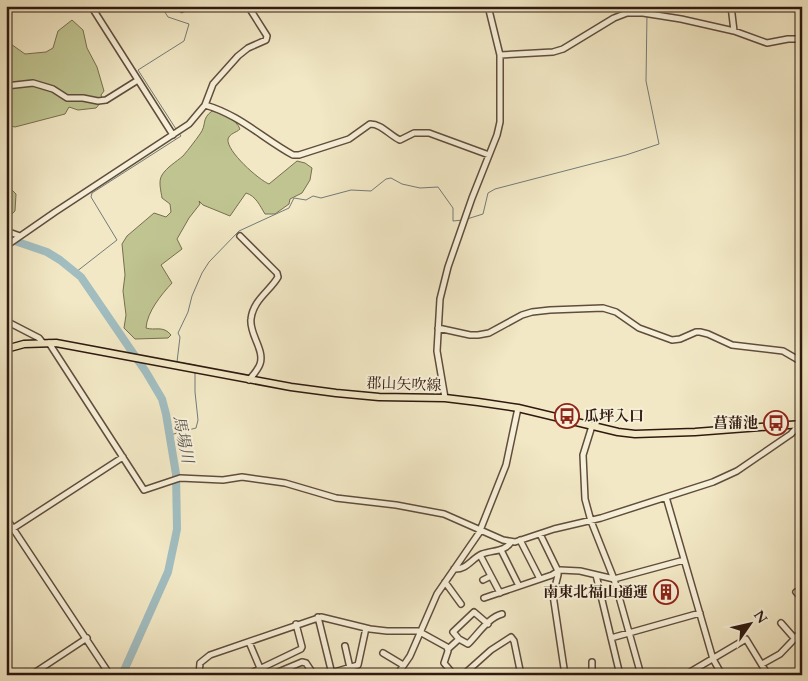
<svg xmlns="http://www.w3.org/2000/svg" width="808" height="681" font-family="Cardo,'Noto Serif JP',serif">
<rect width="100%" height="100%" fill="#f2e8c5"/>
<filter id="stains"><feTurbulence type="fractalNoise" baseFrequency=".004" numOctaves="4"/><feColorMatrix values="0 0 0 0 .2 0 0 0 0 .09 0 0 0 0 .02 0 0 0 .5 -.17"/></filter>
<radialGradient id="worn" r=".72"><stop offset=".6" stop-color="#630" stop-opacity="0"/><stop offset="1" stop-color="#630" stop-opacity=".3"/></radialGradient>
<!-- green -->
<path fill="#bfc491" stroke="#776e50" d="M72,20L83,30L87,48L97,67L104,91L101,95L103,100L96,108L78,110L69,107L65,114L15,127L6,125V37L8,42L25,54L46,52L53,48L58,31Z
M212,111C221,112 237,120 240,129C236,133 230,133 228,139C226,151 259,180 269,184L297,161L305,163L312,168L310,180L302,193L290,199L289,204L275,214H265C260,206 256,196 246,193L230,216L203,205L199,201L200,204L189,218L177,239L182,249L161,265L172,283C161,295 147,312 146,328C155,331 163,325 171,335L168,338L135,339L124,328L126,315L123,291L125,275L122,244L127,236L154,213L166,217L171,212L170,204L162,198C161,191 158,181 162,175C167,167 176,162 183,156C189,149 195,141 200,134C207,125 201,119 212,111Z
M6,188L12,190L16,194L15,211L8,218H6Z"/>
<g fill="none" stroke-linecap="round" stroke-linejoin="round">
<!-- stream -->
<path stroke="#737b7a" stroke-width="1" d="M161,6L168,17L189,24L184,41L138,70L176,129
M467,219L483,214L488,193L495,189L626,155L659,144L646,81L647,14
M76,272L117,240L91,197L92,193L181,136L178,132
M195,365L177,362L180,337L178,333L188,312L192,296L202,273L209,262L239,231L289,208L294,198L306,200L313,196L321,198L351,190L371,191L386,179L391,178L402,184L420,188L438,187L453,208V221L463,220
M170,435L196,428L198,420L195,392V372"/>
<!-- river -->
<path stroke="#a1bdc0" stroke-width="8" d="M6,238L47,252L60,260L81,277L146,372L162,399L166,414L176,474L177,529L175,539L168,572L122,675"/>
<defs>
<path id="minor" d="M91,6L173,135
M180,6L182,9
M731,6L734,31
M227,7L229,6
M500,55L553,52L563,49L614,18L627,13H643L681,19L734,31L767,43L788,39H802
M6,86L33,83L53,89L67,98H83L98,101L106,100L138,80
M205,105C240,115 262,138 293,155H299L349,139L370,124C382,124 389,135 400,140L414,133H429L489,155
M6,231L20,236
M240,236L277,273L278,277C270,291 253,300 251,319C249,334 265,350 260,364C258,370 253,375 249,380
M6,246L55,212L189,124L205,105L213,84L238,56L248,48L266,40L267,36L248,6
M6,321L39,338L43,343
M438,328L470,335H478L489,333L522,315L532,312L550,310L603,308L616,312L639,328L672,340L680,339L696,332H700L708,334L732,345L783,351L802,362
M49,343L144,490L180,478L223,480L242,477L285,483L336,498L396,505L444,514L503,540L515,542L554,529L601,518L713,482L737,471L791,434L799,425
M445,398L437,351L440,299L448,267L472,198L497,135L500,122V55L488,6
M592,426L583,455L585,499L591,521L614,579L641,675
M666,497L713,659L722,675
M6,518L110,675
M6,533L123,457
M540,534L558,571V575L553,595L565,675
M520,540L540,579
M501,550L519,586
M480,555L500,593
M454,569C467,570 471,559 482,554C492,550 505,552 511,542
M596,575L620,675
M483,580L491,576
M445,582L461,604
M796,592L802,599
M484,598L552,575L560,570L580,571L614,579L684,560
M318,617L332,674
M781,623L795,639
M488,624L474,612L453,632L459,639L468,644C478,634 489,617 502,614
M611,638L700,613
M249,642L260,668
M345,646L350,668
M448,649L459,639
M383,653L403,665
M762,664L780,654L802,631
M331,673L358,665L366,628
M31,675L87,638
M199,675L200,663L210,655L321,617L370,629L387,631H418L447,647L448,651L444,663L454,675
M247,675L301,649L302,647L296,624
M271,675L302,662L306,663L314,675
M397,675L410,656L437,594L479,533L506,465L518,408
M463,675L491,650L511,637L514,641L521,675
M592,675V662
M685,675L746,639L768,675"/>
<path id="major" d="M6,349L24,344L56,343L291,387L336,393L379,397L445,398L478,402L518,408L618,432L635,434L695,432L802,424"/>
</defs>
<!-- minor casing -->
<use href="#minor" stroke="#604d3d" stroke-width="8"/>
<!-- major casing -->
<use href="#major" stroke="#2f1910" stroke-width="9"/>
<!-- minor -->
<use href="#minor" stroke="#f7f0d9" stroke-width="5"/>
<!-- major -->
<use href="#major" stroke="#f2e8c5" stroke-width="6"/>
</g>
<!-- icons -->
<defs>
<symbol id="bus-ring" viewBox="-11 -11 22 22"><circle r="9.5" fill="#f7f0d9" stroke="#8f2418" stroke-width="1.5"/><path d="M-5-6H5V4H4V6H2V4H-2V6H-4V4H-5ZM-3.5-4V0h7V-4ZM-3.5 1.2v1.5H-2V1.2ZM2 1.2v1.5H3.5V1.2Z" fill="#8f2418"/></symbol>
<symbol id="building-ring" viewBox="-11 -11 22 22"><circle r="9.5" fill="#f7f0d9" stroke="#8f2418" stroke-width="1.5"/><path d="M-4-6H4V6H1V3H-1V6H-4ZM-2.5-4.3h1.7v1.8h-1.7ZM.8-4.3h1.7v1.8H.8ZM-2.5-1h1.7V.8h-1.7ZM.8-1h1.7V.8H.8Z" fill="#8f2418"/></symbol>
</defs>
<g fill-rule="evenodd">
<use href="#bus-ring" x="553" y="402" width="28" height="28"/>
<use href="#bus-ring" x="762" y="409" width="28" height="28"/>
<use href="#building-ring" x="652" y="578" width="28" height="28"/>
</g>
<g text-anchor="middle" stroke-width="4" stroke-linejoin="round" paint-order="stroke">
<!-- street labels -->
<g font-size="15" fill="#2f1910" stroke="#f7f0d9">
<text transform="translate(404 384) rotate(2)" y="5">郡山矢吹線</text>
</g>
<!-- poi labels -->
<g font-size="15" font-weight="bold" fill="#2f1910" stroke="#f7f0d9" text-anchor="end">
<text x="584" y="421" text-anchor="start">瓜坪入口</text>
<text x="758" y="428">菖蒲池</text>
<text x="648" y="597">南東北福山通運</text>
</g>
<!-- water labels -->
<g font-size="16" font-style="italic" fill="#57524e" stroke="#f7f0d9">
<text transform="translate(184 439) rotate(79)" y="6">馬場川</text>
</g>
</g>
<!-- margin -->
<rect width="808" height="681" fill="none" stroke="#f2e8c5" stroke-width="25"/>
<rect x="8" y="8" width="793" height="666" fill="none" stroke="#2f1910" stroke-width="2.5"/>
<rect x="12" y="12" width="783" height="656" fill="none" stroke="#2f1910"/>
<!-- north arrow -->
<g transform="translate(750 624) rotate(56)" stroke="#f7f0d9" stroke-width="4" paint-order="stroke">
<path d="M0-4L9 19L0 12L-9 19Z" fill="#2f1910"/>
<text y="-8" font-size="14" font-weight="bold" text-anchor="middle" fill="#2f1910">N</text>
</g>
<rect width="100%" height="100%" filter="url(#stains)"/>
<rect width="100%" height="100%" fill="url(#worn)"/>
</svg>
